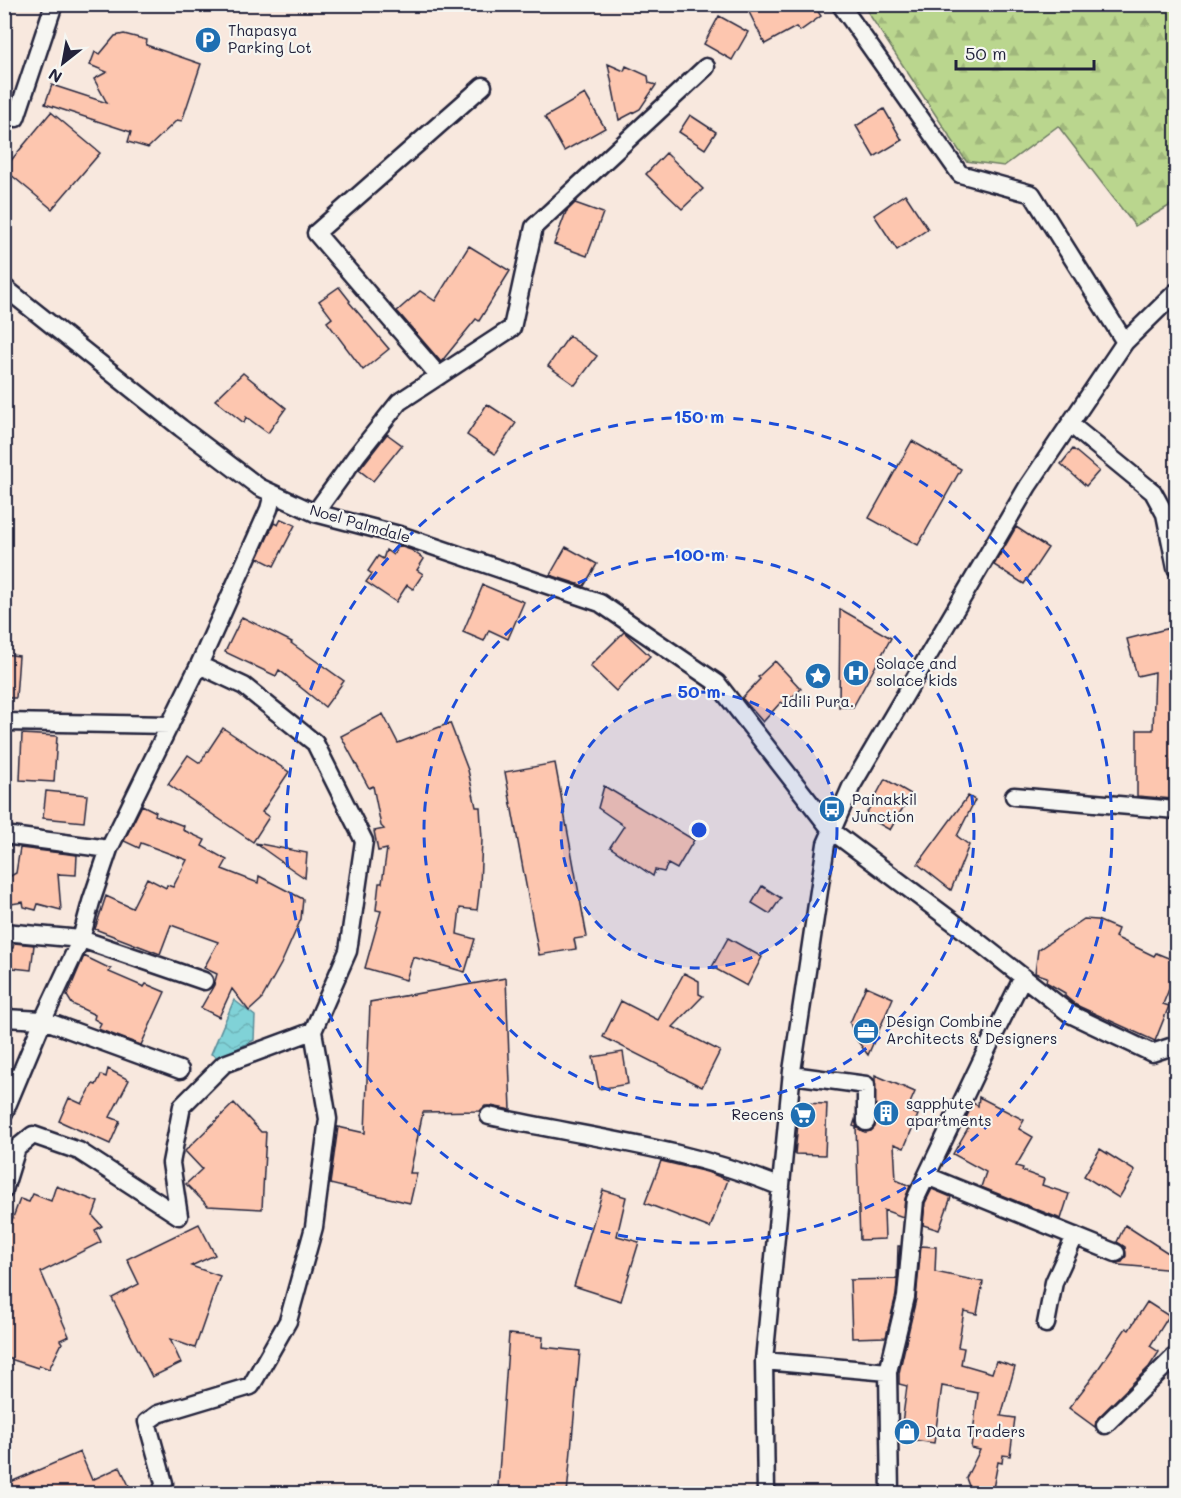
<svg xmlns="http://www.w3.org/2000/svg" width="1181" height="1498" font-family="Mali,sans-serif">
<defs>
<pattern id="forest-firs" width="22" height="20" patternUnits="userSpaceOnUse" patternTransform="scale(1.5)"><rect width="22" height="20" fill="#bad68e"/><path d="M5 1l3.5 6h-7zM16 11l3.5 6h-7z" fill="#a0b77b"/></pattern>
<pattern id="water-waves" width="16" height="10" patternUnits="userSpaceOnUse" patternTransform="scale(1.5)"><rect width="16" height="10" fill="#80d2d7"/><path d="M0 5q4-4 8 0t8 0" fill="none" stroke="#6eb4b9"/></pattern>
</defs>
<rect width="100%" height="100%" fill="#f8e8de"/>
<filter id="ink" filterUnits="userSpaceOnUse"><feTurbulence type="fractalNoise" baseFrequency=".0167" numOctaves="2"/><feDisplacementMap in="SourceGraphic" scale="12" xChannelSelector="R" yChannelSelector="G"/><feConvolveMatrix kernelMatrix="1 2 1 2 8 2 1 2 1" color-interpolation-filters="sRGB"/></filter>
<g filter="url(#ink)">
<!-- forest -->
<path fill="url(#forest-firs)" stroke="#6e7c64" stroke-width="1.5" d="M863,5H1176V202L1135,226L1058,126L1004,166L966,161Z"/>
<!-- water -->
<path fill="url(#water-waves)" stroke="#5a8c99" stroke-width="1.5" d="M234,1000L255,1016L254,1040L219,1058L211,1054Z"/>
<!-- building -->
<path fill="#fdc6af" stroke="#22223b" stroke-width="1.5" d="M745,4H813L821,16L800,31L796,27L765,44Z
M719,16L748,32L732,60L704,44Z
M124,34L147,40L146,45L201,64L182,121L177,120L148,148L128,142L131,132L45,104L52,85L107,103L94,79L107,72L90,65L95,52L100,54L115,36Z
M608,64L624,71L626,66L648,76L649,83L656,85L640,109L619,120Z
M585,94L605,128L564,151L545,117Z
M884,109L902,140L874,157L856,126Z
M51,112L100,153L52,209L4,169Z
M690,115L716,132L705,149L679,132Z
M666,153L703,189L682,209L646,174Z
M905,194L928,229L897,250L874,215Z
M575,203L603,213L587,256L554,244L566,212Z
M469,246L510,271L479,321L476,319L441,362L397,311L420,291L435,301Z
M339,287L350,301L349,302L389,349L363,370L327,322L332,318L319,301Z
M569,336L597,356L575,385L548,366Z
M243,373L286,408L268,433L246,417L244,423L215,400Z
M487,404L516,423L495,454L467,435Z
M387,434L402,445L373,481L359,470Z
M912,441L961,469L918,545L869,518Z
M1073,449L1099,471L1086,486L1061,464Z
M281,519L295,525L274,566L258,558L274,523L278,525Z
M1016,527L1048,548L1024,584L994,565Z
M399,546L411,550L424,559L417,570L423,574L413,589L407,585L396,602L366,582L372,574L368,571L378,556L383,559L386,550L393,555Z
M566,547L597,564L584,586L550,575Z
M483,585L524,602L508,639L489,630L484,641L463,632Z
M840,609L891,638L853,707H839Z
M242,617L292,642L291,643L344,681L325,707L279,670L276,676L225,652Z
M1170,628L1176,652V761H1172L1173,799L1137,796V730H1153L1155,672L1137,676L1127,639Z
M624,632L650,656L616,691L590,666Z
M4,654L19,656L16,698H4Z
M775,661L801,689L784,704L781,702L763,722L742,698L760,679L758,677Z
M383,714L398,743L450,723L468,770L476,807H480L482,839L480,885L477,910L460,908L457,934L475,939L465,972L413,957L406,980L365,968L381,911L376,910L379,883H382L387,849L378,851L374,831L384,829L381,826L373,786L369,788L341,736Z
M223,728L289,772L262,812L269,817L253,842L168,784L188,755L200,763Z
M22,734L57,736L54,782L20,780Z
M555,763L587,937L574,939L576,949L539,955L505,772Z
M885,779L911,794L890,830L865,816Z
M604,786L694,840L677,869L668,864L664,872L655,870L653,876L610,847L624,826L598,808Z
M46,791L87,795L84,822L43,818Z
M968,796L975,800L957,836L969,845L951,890L918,864Z
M142,805L156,812L155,815L184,826L183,830L205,840L202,846L227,860L222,869L258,883L259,876L303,899L301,919L281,964L261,1000L249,1011L232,989L219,1017L201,1008L214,985L217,974L204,968L218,942L171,925L160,954L95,929L106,896L132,908L147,878L166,888L167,885L173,887L187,860L141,843L139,848L124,841Z
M255,843L307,853L305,878L293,870Z
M20,848L77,855L76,875L58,874L61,910L38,904L36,910L24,907L23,902L5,905L7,878L16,873Z
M762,886L781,898L770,914L752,903Z
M1084,919L1097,920L1118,929L1115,937L1154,956L1156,953L1176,961V972L1163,1004L1169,1006L1155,1041L1076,1005L1065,996V993L1046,982L1047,977L1035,973L1038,950Z
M728,938L762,957L747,986L712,967Z
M14,943L34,945L31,970L4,967V947L13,948Z
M84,956L111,969L109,972L144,987L146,984L165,992L141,1045L98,1029L101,1023L94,1019L95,1015L72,1004L67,996Z
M684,973L699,981V994L703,996L673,1027L720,1051L702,1087L603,1037L621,1001L658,1020Z
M506,978L511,1110L491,1106H485L480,1111L423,1112L410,1173H417L410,1203L330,1184L338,1127L365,1133L370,1002Z
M866,986L893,998L868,1055L856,1039L850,1023Z
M623,1052L628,1084L599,1089L593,1057Z
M108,1069L129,1080L110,1117L120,1121L110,1144L59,1121L69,1098L82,1104L93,1084L96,1085L101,1075L106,1077Z
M875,1075L915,1092L907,1110L918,1115L904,1148L894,1144L896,1180L910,1186L905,1199L903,1217L884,1210L885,1239L860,1240L856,1127L853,1126L855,1120L857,1128L865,1132L871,1131L875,1127Z
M979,1097L1024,1120L1019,1129L1033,1137L1016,1166L1023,1168L1022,1171L1044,1179L1042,1185L1069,1194L1061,1219L981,1187L986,1172L953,1154L968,1128L963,1125L973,1103L978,1106Z
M234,1103L261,1132H266L262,1209L208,1206L186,1184L202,1169L185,1151Z
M800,1103L827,1104L825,1155L795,1154Z
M1100,1149L1135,1171L1119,1198L1084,1176Z
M661,1161L707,1172L728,1180L710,1228L645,1203Z
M56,1186L98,1202L93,1216L102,1226L95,1230L101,1242L41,1272L69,1336L60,1340L62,1343L49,1369L39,1365L38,1368L4,1357V1241L20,1199L29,1202L33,1194L51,1201Z
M932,1189L951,1197L939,1230L923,1225L925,1203Z
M603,1190L626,1197L617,1236L639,1242L621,1301L574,1286Z
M199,1224L215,1255L191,1266L220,1276L195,1348L170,1339L181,1363L152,1377L112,1298L139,1284L127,1259Z
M1125,1225L1176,1258V1270L1119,1265L1116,1263L1122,1262L1126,1256L1125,1247L1117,1242Z
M898,1246H900L896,1295L886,1337L852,1338L850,1280L897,1279Z
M921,1246L936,1247L935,1272L983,1282L977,1314L964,1311L958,1347L964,1348L961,1364L992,1373L996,1361L1015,1367L1001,1416L1015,1418L1010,1456L1003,1455L1002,1463L998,1462L992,1494H972L966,1478L980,1450L971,1448L978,1393L942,1386L934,1443L900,1438L907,1386L899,1384V1373L916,1299Z
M1147,1302L1169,1316L1150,1346L1159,1352L1149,1367L1098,1418L1095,1427L1069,1408L1092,1378L1126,1328L1129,1330Z
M509,1334L543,1337L542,1347L580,1351L567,1494H546L531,1492L532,1490L498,1487Z
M80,1452L92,1480L120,1467L133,1494H15L6,1484Z"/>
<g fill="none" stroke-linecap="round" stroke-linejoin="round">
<defs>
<path id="street" d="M840,4L960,174L1032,194L1125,342
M4,114L16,118L54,4
M4,287L181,428L259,487L315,513L403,536L600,603L717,683L832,831L952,921L1070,1014L1152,1053L1176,1045
M439,376L316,233L483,86
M1070,424L1153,492L1165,514L1176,568
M315,513L357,455L399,402L512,328L534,227L706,67
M4,722L170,725
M1014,796L1176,810
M4,835L109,849
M4,932L81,939L204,981
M4,1018L43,1020L180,1070
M792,1075L866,1085V1122
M4,1113L43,1020L81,939L91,902L109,849L199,665L269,509L273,494
M489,1116C586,1137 688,1148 781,1187
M927,1176L1116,1253
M4,1190L17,1148L33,1135L79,1151L179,1216L171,1163L182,1106L224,1064L313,1031
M1046,1324L1054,1282L1075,1236
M764,1361L888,1372
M1105,1425L1174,1357
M161,1494L164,1483L147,1422L158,1414L251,1386L288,1321L314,1227L328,1119L313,1031L348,951L364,841L315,743L244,686L199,665
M766,1494L764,1361L792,1071L826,844L851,787L1028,486L1125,342L1176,292
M890,1494L888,1372L906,1297L915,1200L989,1045L1023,977"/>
</defs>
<!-- street casing -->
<use href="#street" stroke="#22223b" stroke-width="21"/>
<!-- street -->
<use href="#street" stroke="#f6f6f2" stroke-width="16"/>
</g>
</g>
<!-- distance rings -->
<circle cx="699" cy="830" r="138" fill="#1d4ed8" fill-opacity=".12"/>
<g fill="none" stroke="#1d4ed8" stroke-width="3" stroke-dasharray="10 8">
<circle cx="699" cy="830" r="138"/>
<circle cx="699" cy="830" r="275"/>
<circle cx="699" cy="830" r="413"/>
</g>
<!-- icons -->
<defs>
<symbol id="parking-disc" viewBox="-11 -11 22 22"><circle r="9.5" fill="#1f6fb2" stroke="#f6f6f2"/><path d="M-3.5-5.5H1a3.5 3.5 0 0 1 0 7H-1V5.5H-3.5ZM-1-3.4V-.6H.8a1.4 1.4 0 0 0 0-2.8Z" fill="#fff"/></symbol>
<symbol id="hospital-disc" viewBox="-11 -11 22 22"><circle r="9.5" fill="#1f6fb2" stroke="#f6f6f2"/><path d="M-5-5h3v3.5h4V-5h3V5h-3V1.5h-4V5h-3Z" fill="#fff"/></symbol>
<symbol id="sight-disc" viewBox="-11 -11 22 22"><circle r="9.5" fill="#1f6fb2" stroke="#f6f6f2"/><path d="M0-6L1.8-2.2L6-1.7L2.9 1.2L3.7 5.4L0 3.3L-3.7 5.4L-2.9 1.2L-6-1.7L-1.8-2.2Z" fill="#fff"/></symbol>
<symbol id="bus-disc" viewBox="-11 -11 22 22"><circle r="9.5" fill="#1f6fb2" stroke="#f6f6f2"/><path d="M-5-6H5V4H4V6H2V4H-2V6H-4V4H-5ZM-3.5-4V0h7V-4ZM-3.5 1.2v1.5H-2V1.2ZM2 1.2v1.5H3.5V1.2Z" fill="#fff"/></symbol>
<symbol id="office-disc" viewBox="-11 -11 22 22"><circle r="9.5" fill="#1f6fb2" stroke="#f6f6f2"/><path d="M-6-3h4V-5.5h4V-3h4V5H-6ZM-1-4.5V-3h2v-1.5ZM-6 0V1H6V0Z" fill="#fff"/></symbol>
<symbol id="building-disc" viewBox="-11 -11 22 22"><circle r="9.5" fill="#1f6fb2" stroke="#f6f6f2"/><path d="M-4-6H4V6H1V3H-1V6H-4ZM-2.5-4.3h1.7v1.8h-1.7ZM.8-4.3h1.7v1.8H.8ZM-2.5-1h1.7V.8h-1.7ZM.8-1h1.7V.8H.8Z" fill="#fff"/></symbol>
<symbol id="supermarket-disc" viewBox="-11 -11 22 22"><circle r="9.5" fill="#1f6fb2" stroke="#f6f6f2"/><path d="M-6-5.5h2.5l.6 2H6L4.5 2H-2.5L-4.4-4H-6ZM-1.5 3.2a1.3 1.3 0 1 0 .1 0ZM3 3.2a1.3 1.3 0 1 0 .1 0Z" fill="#fff"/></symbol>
<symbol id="shop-disc" viewBox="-11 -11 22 22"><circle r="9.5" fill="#1f6fb2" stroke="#f6f6f2"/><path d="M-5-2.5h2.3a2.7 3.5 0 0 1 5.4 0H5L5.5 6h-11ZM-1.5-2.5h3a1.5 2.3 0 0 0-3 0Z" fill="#fff"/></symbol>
</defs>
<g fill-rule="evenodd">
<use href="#parking-disc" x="193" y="25" width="30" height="30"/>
<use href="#hospital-disc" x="841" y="658" width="30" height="30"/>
<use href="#sight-disc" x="803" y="661" width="30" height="30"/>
<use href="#bus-disc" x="817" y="794" width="30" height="30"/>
<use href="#office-disc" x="851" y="1016" width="30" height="30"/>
<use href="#building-disc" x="871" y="1098" width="30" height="30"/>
<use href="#supermarket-disc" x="788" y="1100" width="30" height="30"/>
<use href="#shop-disc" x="892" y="1417" width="30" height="30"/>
</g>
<g text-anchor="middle" stroke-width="4.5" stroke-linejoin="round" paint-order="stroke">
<!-- poi labels -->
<g font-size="15" fill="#22223b" stroke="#f6f6f2" text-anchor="start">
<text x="228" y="36">Thapasya<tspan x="228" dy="17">Parking Lot</tspan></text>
<text x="876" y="669">Solace and<tspan x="876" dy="17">solace kids</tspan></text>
<text x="818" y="707" text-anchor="middle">Idili Pura.</text>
<text x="852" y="805">Painakkil<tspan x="852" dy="17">Junction</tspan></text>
<text x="886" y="1027">Design Combine<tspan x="886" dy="17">Architects &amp; Designers</tspan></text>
<text x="906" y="1109">sapphute<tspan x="906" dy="17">apartments</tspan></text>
<text x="784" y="1120" text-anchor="end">Recens</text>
<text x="926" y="1437">Data Traders</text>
</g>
<!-- street labels -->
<g font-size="15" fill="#22223b" stroke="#f6f6f2">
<text transform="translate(360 524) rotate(16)" y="5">Noel Palmdale</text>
</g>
</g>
<circle cx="699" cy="830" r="9" fill="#1d4ed8" stroke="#f6f6f2" stroke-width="3"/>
<g font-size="18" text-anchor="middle" font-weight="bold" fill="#1d4ed8" stroke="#f6f6f2" stroke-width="4.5" stroke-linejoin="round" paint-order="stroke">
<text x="699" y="423">150 m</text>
<text x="699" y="561">100 m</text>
<text x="699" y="698">50 m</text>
</g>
<!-- margin -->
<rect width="1181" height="1498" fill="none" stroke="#f6f6f2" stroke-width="24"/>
<rect x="12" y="12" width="1157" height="1474" fill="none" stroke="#22223b" stroke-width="2" filter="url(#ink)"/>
<!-- north arrow -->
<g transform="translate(63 63) rotate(211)" stroke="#f6f6f2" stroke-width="4.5" paint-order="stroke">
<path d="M0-4.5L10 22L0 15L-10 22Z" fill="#22223b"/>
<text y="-9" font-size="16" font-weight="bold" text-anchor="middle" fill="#22223b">N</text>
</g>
<!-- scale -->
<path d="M956 60v9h138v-9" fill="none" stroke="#22223b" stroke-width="3"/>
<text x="965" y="60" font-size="18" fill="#22223b" stroke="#f6f6f2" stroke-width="4.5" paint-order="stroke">50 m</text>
</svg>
